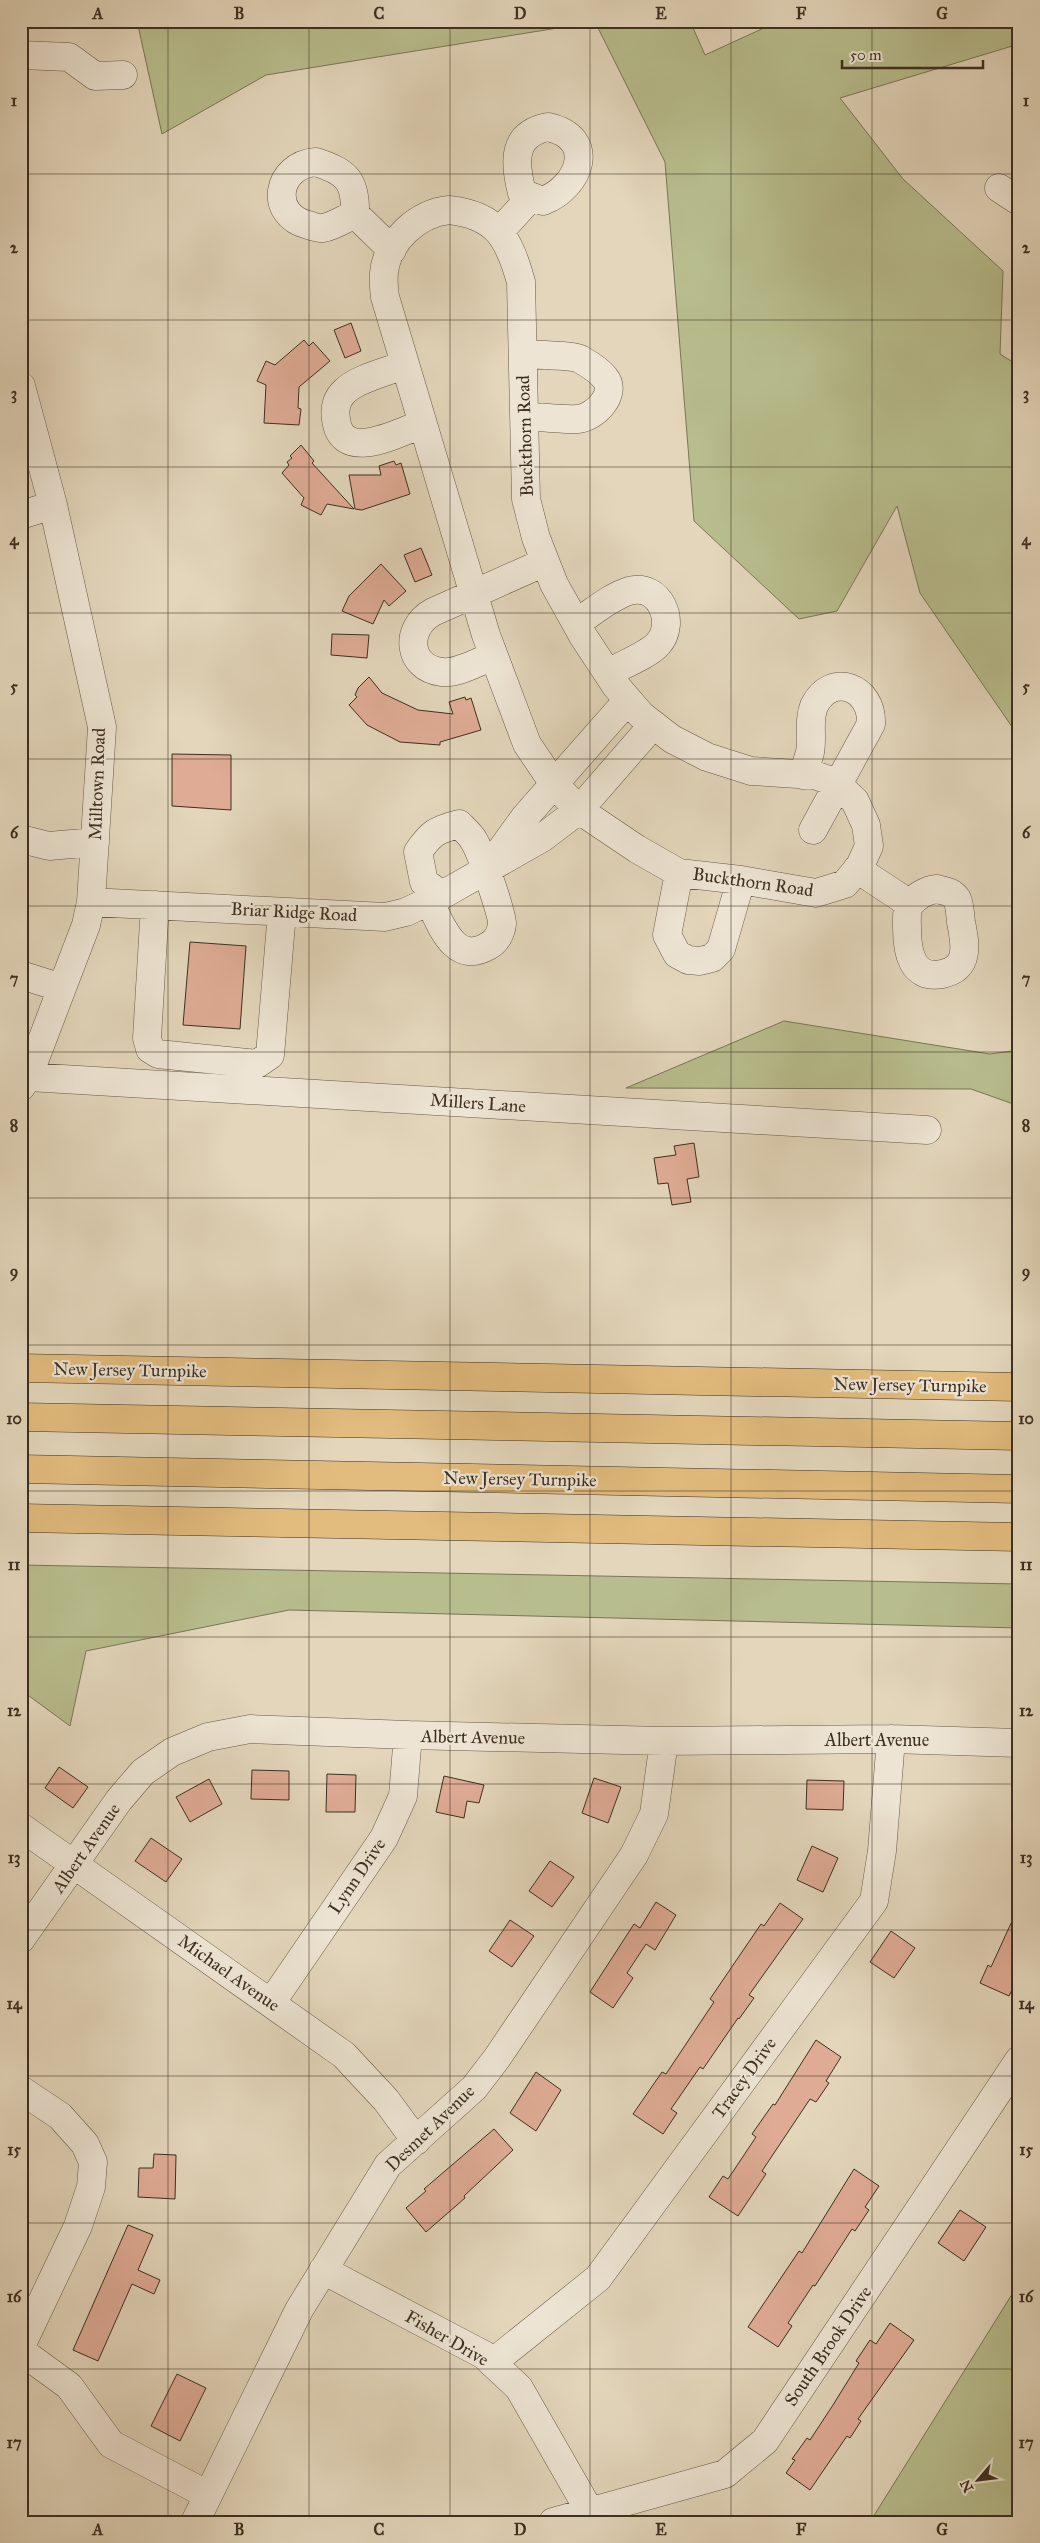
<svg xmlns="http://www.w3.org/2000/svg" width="1040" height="2543" font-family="'IM FELL Great Primer',serif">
<rect width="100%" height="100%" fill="#e3d6bb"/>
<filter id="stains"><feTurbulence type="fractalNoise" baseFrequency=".004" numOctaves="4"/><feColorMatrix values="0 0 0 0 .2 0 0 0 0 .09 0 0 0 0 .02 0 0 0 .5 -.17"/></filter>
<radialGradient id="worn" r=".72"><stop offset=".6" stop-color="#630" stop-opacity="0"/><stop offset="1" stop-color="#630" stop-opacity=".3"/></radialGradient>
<!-- green -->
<path fill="#b8bd8d" stroke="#7a7657" d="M137,21H690L705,55L779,21H1019V44L840,98L903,179L1003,271L1000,354L1019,366V737L920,593L897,506L837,611L799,619L694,521L665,162L595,22L266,75L162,134Z
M784,1021L990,1054L1019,1050V1106L971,1089L626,1088Z
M21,1565L1019,1584V1628L289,1610L86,1651L70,1726L21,1690Z
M1019,2283V2522H869H870Z"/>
<!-- building -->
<path fill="#dfab95" stroke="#3d2f21" d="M351,323L361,351L345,358L334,330Z
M304,340L309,346L313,342L330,361L299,387L298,408L301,409L299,425L264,423L266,385L257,381L266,361L275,365Z
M301,445L314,461L312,463L354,509L327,504L321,515L301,505L304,498L282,473L289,465L287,462L292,458L290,456Z
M394,461L396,465L401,463L410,494L362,510L355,509L349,475H381L379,466Z
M421,548L432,575L415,582L404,555Z
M381,564L406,591L389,606L384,600L373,624L342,611L349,596Z
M332,634L369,635L367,658L331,655Z
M369,677L382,693L418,710L453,714L449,702L465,697L466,700L471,698L481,730L440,742V745L400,742L367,725L349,705L357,697L355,695L358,688Z
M172,754L231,755V810L172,806Z
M190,942L246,946L240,1029L183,1025Z
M694,1143L699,1177L687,1179L691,1202L672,1205L668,1183L658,1184L654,1158L676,1155L674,1146Z
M59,1767L88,1787L73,1808L45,1788Z
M252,1770L289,1771V1800L251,1799Z
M327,1774L356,1775L355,1812H326Z
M444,1776L484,1785L479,1803L467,1801L464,1818L436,1812Z
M594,1778L621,1787L608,1823L582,1813Z
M209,1779L222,1804L190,1822L176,1797Z
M807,1780L844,1781L843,1810L806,1809Z
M151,1838L182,1859L166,1882L135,1861Z
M812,1846L838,1858L823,1892L797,1880Z
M550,1861L574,1877L552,1907L529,1891Z
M656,1902L676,1915L655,1950L646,1944L627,1973L633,1978L613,2008L590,1992L634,1924L640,1928Z
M780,1903L803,1919L749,1995L754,1998L739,2019L738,2018L703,2069L700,2067L671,2109L677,2113L663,2134L633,2114L662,2072L666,2074L714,2002L710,1999L761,1924L764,1926Z
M1019,1906V1975L1009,1996L980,1983L988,1965L991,1967Z
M510,1920L534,1936L512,1967L489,1951Z
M891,1931L915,1948L894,1978L870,1962Z
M816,2040L841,2057L826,2081L829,2083L816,2102L810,2099L762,2171L766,2174L738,2216L709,2197L723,2176L728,2179L756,2137L752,2134L773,2104L775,2105Z
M536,2072L561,2090L536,2131L510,2113Z
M494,2129L513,2150L464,2196L465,2198L426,2232L406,2208L426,2191L424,2189Z
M154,2154L176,2155L175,2199L138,2197L139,2168H153Z
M854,2169L879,2186L865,2207L869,2210L855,2231L852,2229L815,2286L813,2285L788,2323L792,2326L778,2347L748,2327L799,2251L802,2253Z
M960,2210L986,2227L964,2261L938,2243Z
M128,2225L153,2235L138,2270L160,2280L154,2294L132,2284L98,2361L73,2350Z
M890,2323L914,2340L858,2419L861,2421L850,2438L847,2436L810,2490L786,2473L795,2460L792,2459L807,2438L810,2440L833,2405L859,2363L856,2361L870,2340L876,2344Z
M177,2374L206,2388L180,2441L151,2426Z"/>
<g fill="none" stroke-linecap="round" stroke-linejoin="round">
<defs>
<path id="minor" d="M21,55L69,57L95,76L123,75
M548,127C598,138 580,187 543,201L522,193C514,162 512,134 548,127Z
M316,162C347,172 356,181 355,214C344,219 334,226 323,228C318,229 313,226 308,225C268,215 276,165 316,162Z
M999,188L1019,201
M449,210C497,215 509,239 521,282L526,499L536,538L554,584L583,636L616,686L641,715L672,739L707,757L751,771L814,775L835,782L855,801L866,825L869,846L860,866L845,884L816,893L741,880L679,873L637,849L579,810L554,784L527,744L486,635L385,297C384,289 383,281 384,273C387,241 418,213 449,210Z
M355,214L392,250
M500,231L531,197
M523,354C535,355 572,355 580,359C587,363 600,371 605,378C618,394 594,418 578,419C561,420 542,417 525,416
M404,365C389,371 356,379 345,391C337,398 334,408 336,419C341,464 398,433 422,424
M21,386L53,505L102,727L91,902L86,925L28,1077L21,1087
M21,515L53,505
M576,623C592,613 610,597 629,591C660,582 677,623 658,644C648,655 622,665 608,673
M493,656C479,661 458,674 442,672C407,668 404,628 433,612L545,562
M803,775C805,768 808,760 810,752C813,738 808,720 814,706C831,671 873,687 871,724L813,830
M21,839L49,846L95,842
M491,864L525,817L628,700
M857,869L910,904
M679,873L667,935L677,954L688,960L700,961L712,958L721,949L741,880
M937,889C946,891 952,892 957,899C960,905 960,915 961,922C965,943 971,968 942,974C911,980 907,950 907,928C907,921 906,912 909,906C915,896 927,890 937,889Z
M429,901C441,924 454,966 488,946C496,942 501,933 502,924C502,913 481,852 474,841C471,835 464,829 459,824C436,830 431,833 418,852L424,882L442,895
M91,902L385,917L406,912L442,895L542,838L579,810L653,725
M155,905L147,1038L150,1049L158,1054L257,1064L270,1055L282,912
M21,975L62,988
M28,1077L927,1130
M21,1827L344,2055L386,2100L416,2141
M21,1939L119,1800L143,1772L172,1752L208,1737L250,1729L408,1735L664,1741L891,1739L1019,1743
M271,2003L384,1838L403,1796L408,1735
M21,2090L60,2116L85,2144L93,2162L91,2187L78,2226L21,2346
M323,2270L484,2355L519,2388L590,2512
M21,2351L69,2386L111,2444L208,2495
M492,2363L598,2278L874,1901L882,1851L891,1739
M195,2522L299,2310L388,2165L474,2088L497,2058L634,1855L654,1814L664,1741
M553,2522L725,2474L765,2441L1019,2060"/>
<path id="highway" d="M21,1368L1019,1387
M21,1417L1019,1436
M21,1469L1019,1489
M21,1518L1019,1537"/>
</defs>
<!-- minor casing -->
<use href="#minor" stroke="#665948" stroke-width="29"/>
<!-- highway casing -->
<use href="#highway" stroke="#3d2f21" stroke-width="29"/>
<!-- minor -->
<use href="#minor" stroke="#ede4d3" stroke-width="28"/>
<!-- highway -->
<use href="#highway" stroke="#e2bb7e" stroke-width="28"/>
</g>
<!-- grid -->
<path fill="none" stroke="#3d2f21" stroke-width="1" stroke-opacity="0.55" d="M168,21V2522M309,21V2522M450,21V2522M590,21V2522M731,21V2522M872,21V2522M21,174H1019M21,320H1019M21,467H1019M21,613H1019M21,759H1019M21,906H1019M21,1052H1019M21,1198H1019M21,1345H1019M21,1491H1019M21,1637H1019M21,1784H1019M21,1930H1019M21,2076H1019M21,2223H1019M21,2369H1019"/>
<g text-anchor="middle" stroke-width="4.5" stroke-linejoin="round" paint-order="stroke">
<!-- street labels -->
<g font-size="18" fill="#3d2f21" stroke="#ede4d3">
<text transform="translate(525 436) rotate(-92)" y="6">Buckthorn Road</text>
<text transform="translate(97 784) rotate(-88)" y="6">Milltown Road</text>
<text transform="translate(753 882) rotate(8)" y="6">Buckthorn Road</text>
<text transform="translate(294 912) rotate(3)" y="6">Briar Ridge Road</text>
<text transform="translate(478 1103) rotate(4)" y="6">Millers Lane</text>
<text transform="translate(130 1370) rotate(1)" y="6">New Jersey Turnpike</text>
<text transform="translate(910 1385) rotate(1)" y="6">New Jersey Turnpike</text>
<text transform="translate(520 1479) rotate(1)" y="6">New Jersey Turnpike</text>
<text transform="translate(473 1737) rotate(1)" y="6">Albert Avenue</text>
<text x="877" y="1746">Albert Avenue</text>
<text transform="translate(86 1848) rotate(-55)" y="6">Albert Avenue</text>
<text transform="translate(357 1876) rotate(-56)" y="6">Lynn Drive</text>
<text transform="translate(229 1973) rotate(35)" y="6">Michael Avenue</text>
<text transform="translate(744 2078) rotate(-54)" y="6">Tracey Drive</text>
<text transform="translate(430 2128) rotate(-44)" y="6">Desmet Avenue</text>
<text transform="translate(447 2338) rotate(30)" y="6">Fisher Drive</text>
<text transform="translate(828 2346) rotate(-56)" y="6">South Brook Drive</text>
</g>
</g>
<!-- margin -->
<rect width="1040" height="2543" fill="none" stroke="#e3d6bb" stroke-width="55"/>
<!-- north arrow -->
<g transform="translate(978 2480) rotate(242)" stroke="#ede4d3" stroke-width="4" paint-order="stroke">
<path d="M0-4L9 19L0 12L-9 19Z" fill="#3d2f21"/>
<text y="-8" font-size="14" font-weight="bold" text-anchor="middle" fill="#3d2f21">N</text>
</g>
<!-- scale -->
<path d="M842 60v8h141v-8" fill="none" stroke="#3d2f21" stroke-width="2.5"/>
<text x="850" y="60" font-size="15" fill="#3d2f21" stroke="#ede4d3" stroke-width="4" paint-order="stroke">50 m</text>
<rect x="28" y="28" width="984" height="2488" fill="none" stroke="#3d2f21" stroke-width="2"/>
<g font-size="16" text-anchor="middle" font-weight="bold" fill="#3d2f21">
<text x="98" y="19">A</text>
<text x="239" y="19">B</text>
<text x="379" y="19">C</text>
<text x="520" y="19">D</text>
<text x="661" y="19">E</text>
<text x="801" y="19">F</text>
<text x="942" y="19">G</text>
<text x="14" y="106">1</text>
<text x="1026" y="106">1</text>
<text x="14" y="253">2</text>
<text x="1026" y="253">2</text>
<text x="14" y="399">3</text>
<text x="1026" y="399">3</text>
<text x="14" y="545">4</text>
<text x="1026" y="545">4</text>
<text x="14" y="692">5</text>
<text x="1026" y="692">5</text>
<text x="14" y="838">6</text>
<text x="1026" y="838">6</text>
<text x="14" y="984">7</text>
<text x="1026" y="984">7</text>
<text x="14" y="1131">8</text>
<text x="1026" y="1131">8</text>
<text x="14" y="1277">9</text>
<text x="1026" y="1277">9</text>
<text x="14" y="1424">10</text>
<text x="1026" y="1424">10</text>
<text x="14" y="1570">11</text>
<text x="1026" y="1570">11</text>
<text x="14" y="1716">12</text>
<text x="1026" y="1716">12</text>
<text x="14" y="1863">13</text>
<text x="1026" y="1863">13</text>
<text x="14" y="2009">14</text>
<text x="1026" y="2009">14</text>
<text x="14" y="2155">15</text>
<text x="1026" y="2155">15</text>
<text x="14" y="2302">16</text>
<text x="1026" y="2302">16</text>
<text x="14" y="2448">17</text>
<text x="1026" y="2448">17</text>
<text x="98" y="2535">A</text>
<text x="239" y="2535">B</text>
<text x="379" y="2535">C</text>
<text x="520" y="2535">D</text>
<text x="661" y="2535">E</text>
<text x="801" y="2535">F</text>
<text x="942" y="2535">G</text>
</g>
<rect width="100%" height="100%" filter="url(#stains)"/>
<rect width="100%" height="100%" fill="url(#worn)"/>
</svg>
